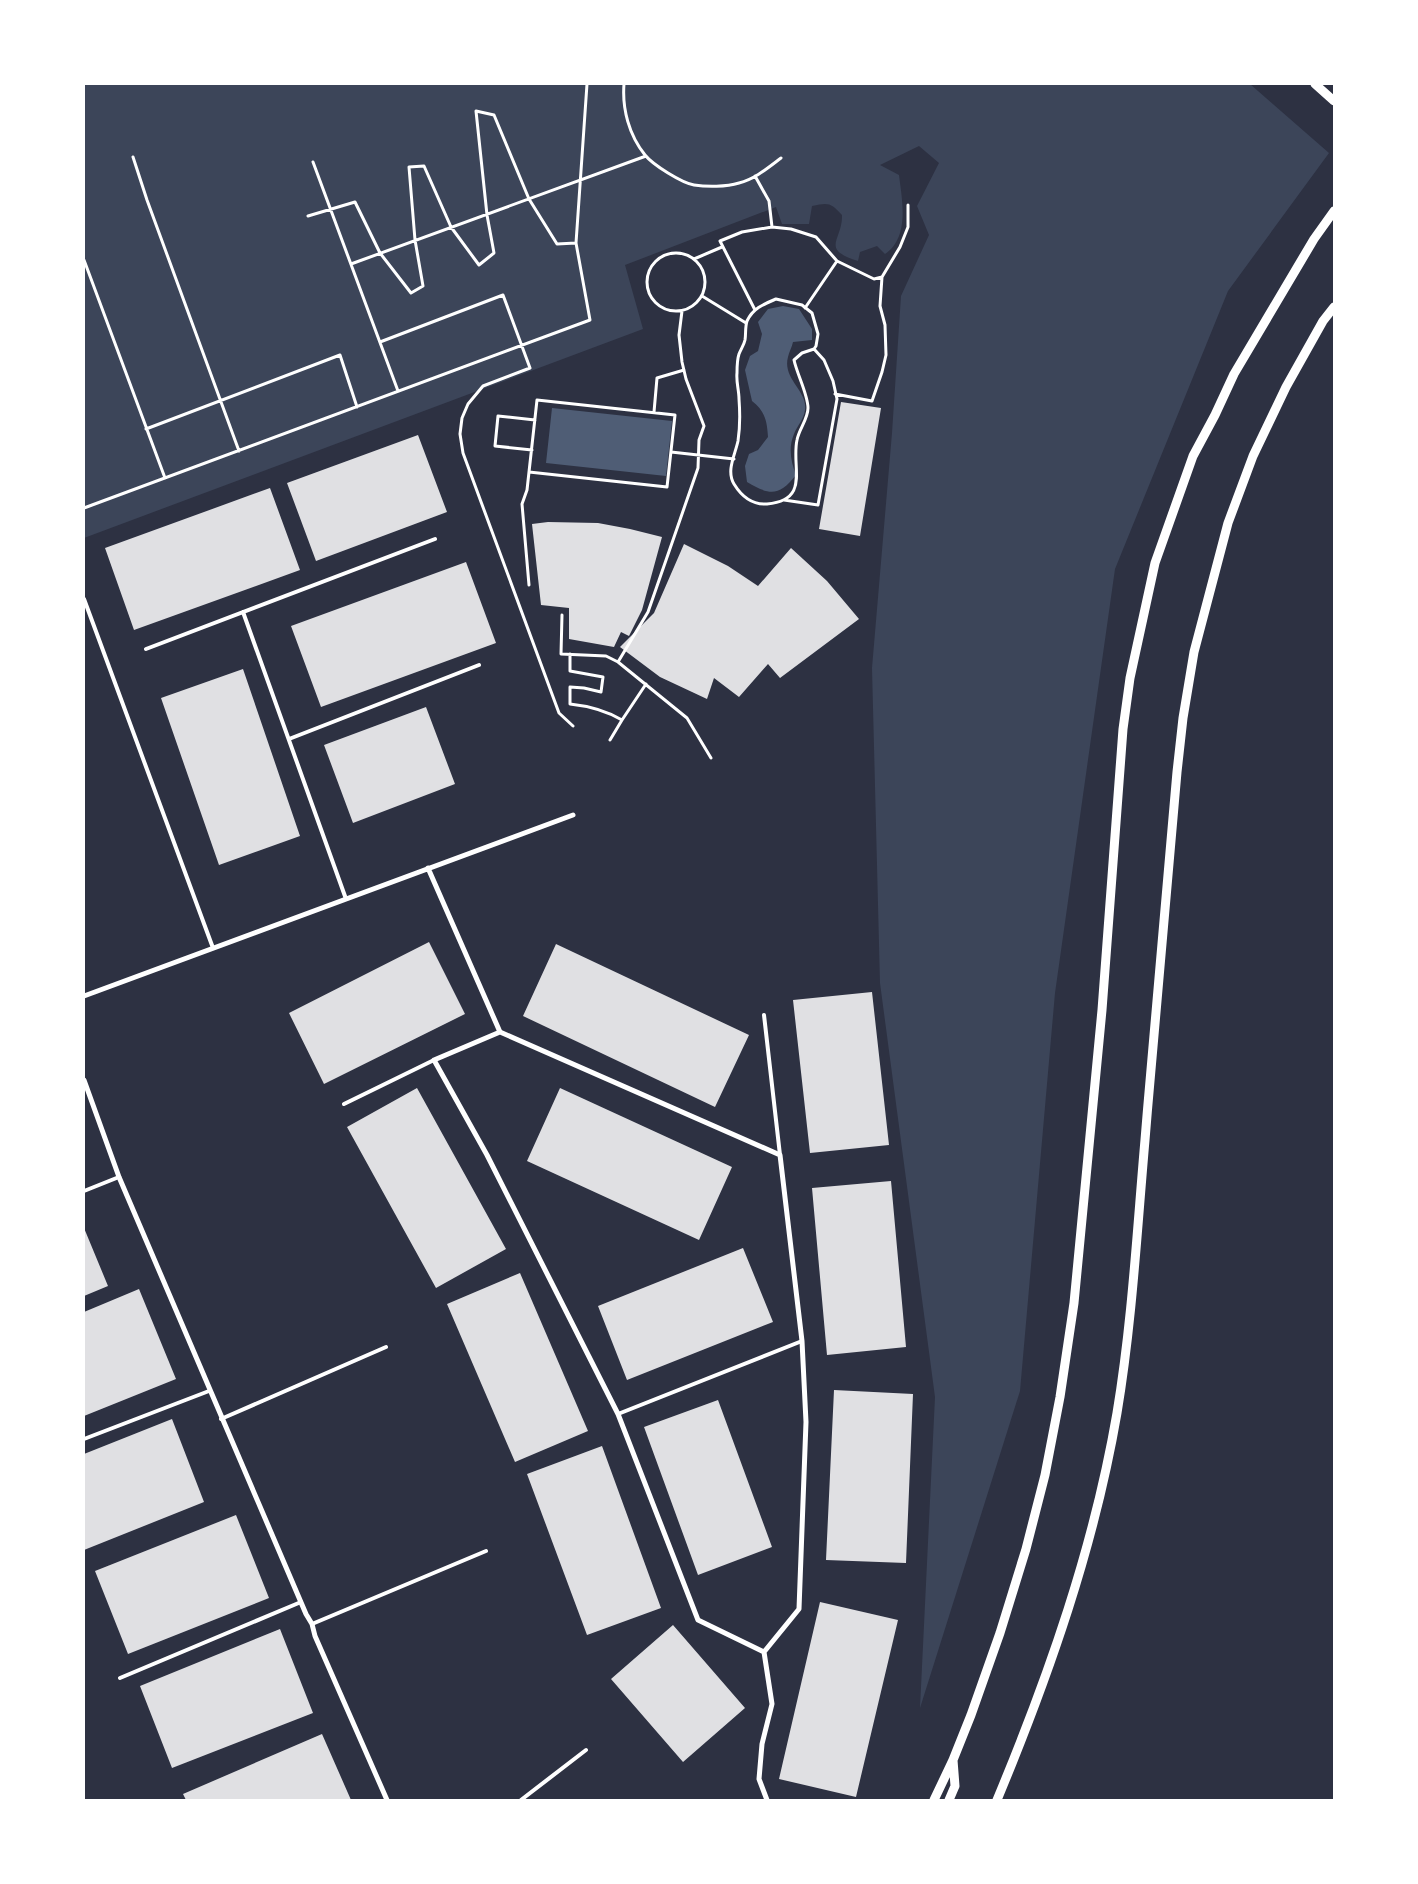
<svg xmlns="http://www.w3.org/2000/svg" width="1418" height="1884" font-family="'Open Sans',sans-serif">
<rect width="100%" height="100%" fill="#2d3142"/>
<!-- green -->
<path fill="#3c4559" d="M84,84H1250L1329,153L1228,291L1115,569L1055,993L1020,1391L920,1708L935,1397L880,983L872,668L892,433L901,296L929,235L917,206L939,163L919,146L880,165L899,175C902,200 910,237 885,254L877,246L860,252L858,261C819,249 843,240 842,215C831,203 829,202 812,206L809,224H782L776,207L625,265L643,329L84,538Z"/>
<!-- water -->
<path fill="#4f5d75" d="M783,306L799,309L812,329V340L793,342C792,347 789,352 788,357C782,379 808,391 805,410C804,419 797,426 794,434C788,448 791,462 796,475C779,497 769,495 747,482L745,466L749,454L758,450L768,437C767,421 765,411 752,401L745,370L750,356L758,351L762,334L758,322L768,309Z
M552,408L672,421L666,476L546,463Z"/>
<!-- building -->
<path fill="#e0e0e3" d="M841,402L881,408L860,536L819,529Z
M418,435L447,512L316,561L287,483Z
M270,488L300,570L134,630L105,548Z
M548,522L598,523L630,529L662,537L642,610L629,636L621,632L614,647L569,639V608L541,605L532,524Z
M684,544L728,566L758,586L791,548L827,581L859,619L780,678L768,664L739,697L714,678L707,699L660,677L620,647L654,613Z
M466,562L496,643L321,707L291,626Z
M243,669L300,836L219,865L161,698Z
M426,707L455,784L353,823L324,745Z
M429,942L465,1014L324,1084L289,1013Z
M556,944L749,1035L715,1107L523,1016Z
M872,992L889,1145L810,1153L793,1000Z
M417,1088L506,1249L436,1288L347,1127Z
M560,1088L732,1167L699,1240L527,1161Z
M891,1181L906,1347L827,1355L812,1188Z
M84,1228L108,1286L84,1296Z
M743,1248L773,1322L627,1380L598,1306Z
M520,1273L588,1431L515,1462L447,1304Z
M139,1289L176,1379L84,1416V1312Z
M834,1390L913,1394L906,1563L826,1560Z
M718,1400L772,1547L698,1575L644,1427Z
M172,1419L204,1502L84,1550V1454Z
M602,1446L661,1608L587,1635L527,1474Z
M236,1515L269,1598L128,1654L95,1571Z
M820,1602L898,1620L856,1797L779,1779Z
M673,1625L745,1708L683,1762L611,1679Z
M280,1629L313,1713L172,1768L140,1686Z
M322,1734L351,1800H186L183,1794Z"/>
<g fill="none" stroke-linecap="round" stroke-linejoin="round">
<!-- path -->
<path stroke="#fff" stroke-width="3" d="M624,84C622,109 629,135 645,155C653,165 682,183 694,185C707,187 726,187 739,183C755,179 769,167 781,158
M133,157L147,200L239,451
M313,162L398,391
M755,176L769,201L772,227
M308,216L355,202L380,253L411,293L423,286L415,240L409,167L424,166L451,227L479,265L494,253L487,215L476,111L494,115L529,199L557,244L576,243L587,84
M647 282a29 29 0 1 1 58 0a29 29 0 1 1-58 0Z
M694,259L722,247
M84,260L165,478
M351,264L646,156
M702,296L746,323
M776,299L802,305L812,313L818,334L816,346L814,349L802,353L794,360C797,374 808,395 808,408C808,419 799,429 797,440C791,467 811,500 767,504C752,505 742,497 734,484C726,471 735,455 738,441C740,428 740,412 739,399C739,390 736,382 737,373C737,367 737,360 739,354C741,349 744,345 745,340C746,334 745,327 747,321C753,308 764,304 776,299Z
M805,308L837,261
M755,310L720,241L742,232L772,227L791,229L816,237L837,261L874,279L882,277L900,247L908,227V205
M682,311L679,335L682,362L686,379L704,426L699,440L698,468L648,612L618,662L687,718L711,758
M380,342L503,295L530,368L483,386L468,404L462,418L460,434L463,453L559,713L573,726
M835,394L872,401L882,372L886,355L885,325L880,306L882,277
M654,412L657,378L684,370
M146,429L340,355L357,407
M532,450L495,446L498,416L535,420
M671,452L734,459
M784,500L818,505L837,399L833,381L824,360L814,349
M84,508L590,320L576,243
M529,585L522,504L527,490L537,400L675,415L667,487L529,472
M562,615L561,654L606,656L618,662
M570,654V671L603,677L601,692L584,688L570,687V704C589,706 605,710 622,720L610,740
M622,720L646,684"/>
<!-- service -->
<path stroke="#fff" stroke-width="4" d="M84,599L213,948
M243,612L346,899
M146,649L435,539
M289,739L479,665
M764,1015L780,1155
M344,1104L434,1060
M84,1191L119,1177
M618,1414L802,1341
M221,1419L386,1347
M84,1439L209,1391
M312,1624L486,1551
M120,1678L301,1602
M521,1800L586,1750"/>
<!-- minor -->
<path stroke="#fff" stroke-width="5" d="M428,868L500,1032
M84,996L573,815
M500,1032L780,1155L802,1341L806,1422L799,1609L764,1652L698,1620L618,1414L487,1155L434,1060Z
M84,1080L119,1177L306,1614L312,1624L315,1636L387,1800
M764,1652L772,1704L762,1744L759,1779L767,1800"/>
<!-- tertiary -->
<path stroke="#fff" stroke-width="9" d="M1315,84L1334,101
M934,1800L953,1760L971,1715L1000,1633L1026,1549L1045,1475L1060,1397L1074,1303L1102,1010L1123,729L1130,678L1155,563L1193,456L1215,415L1234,374L1314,239L1334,211
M949,1800L955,1786L953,1760
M997,1800C1049,1675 1094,1547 1117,1413C1132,1323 1137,1231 1145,1140C1155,1017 1166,894 1177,772L1183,718L1194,652L1228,523L1253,456L1286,387L1323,321L1334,307"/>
</g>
<!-- border -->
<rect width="1418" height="1884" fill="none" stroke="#ffffff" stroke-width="170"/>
</svg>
